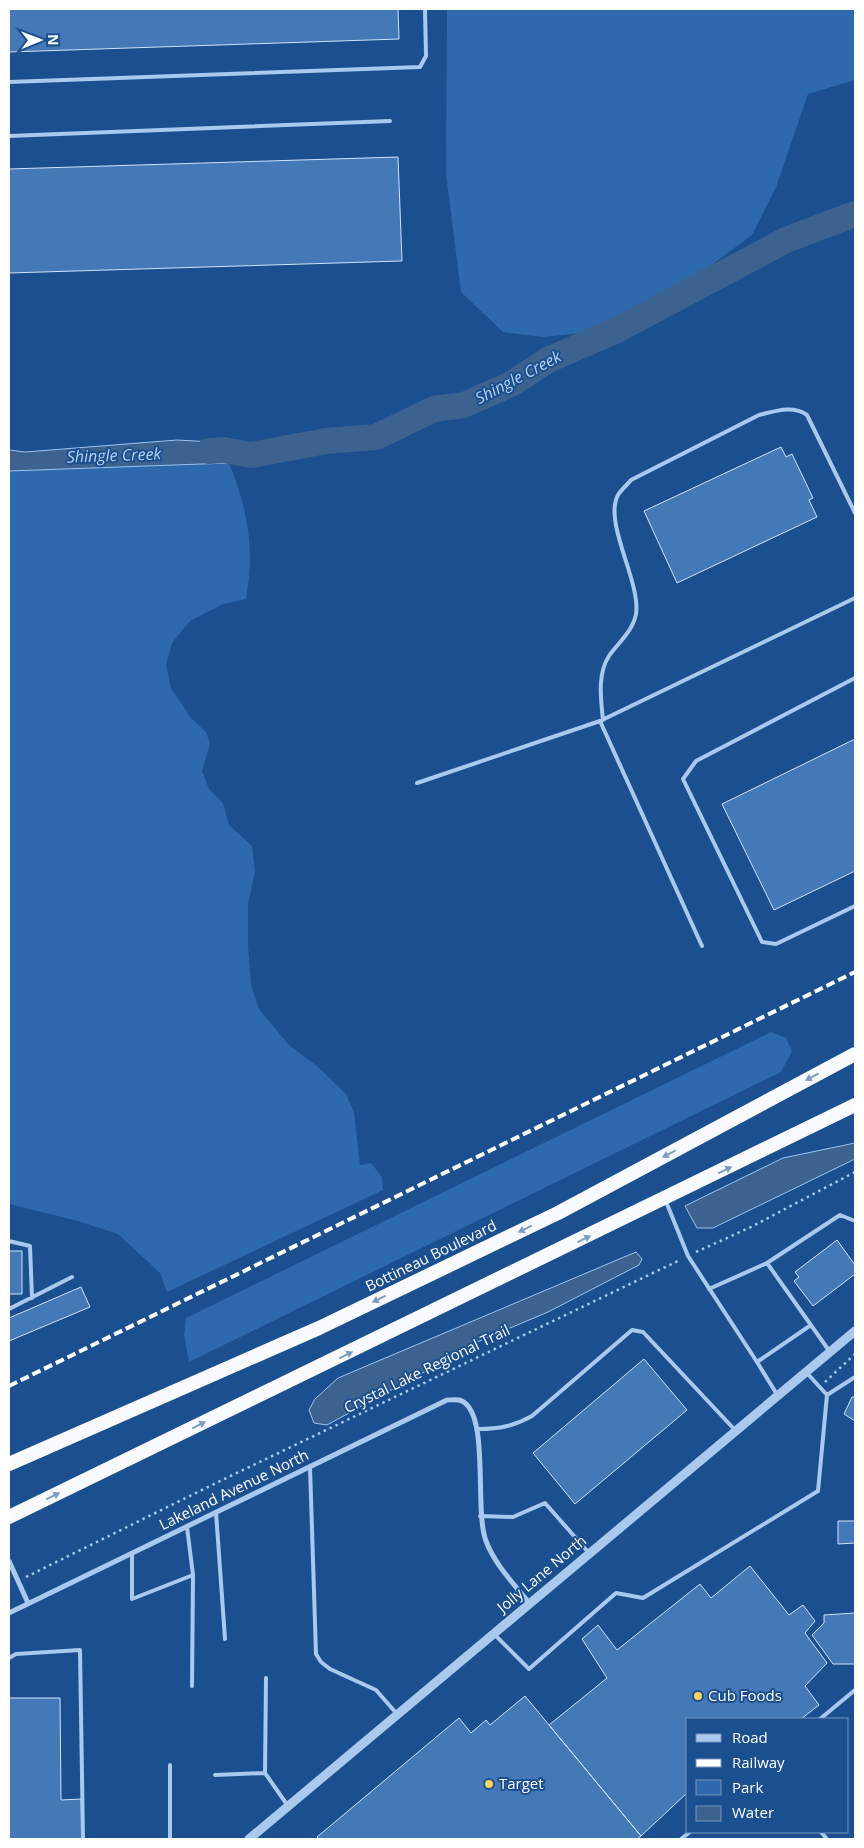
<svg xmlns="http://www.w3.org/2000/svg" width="864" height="1848" font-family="'Open Sans',sans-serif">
<rect width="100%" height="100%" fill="#1b4f8f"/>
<!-- green -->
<path fill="#2e69ad" d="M447,9H855V80L808,94L776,187L752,235L686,284L581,333L543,337L503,332L461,292L446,174Z
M229,463C248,510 255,549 246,599L223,604L190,621L172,643L166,665L171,688L191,718L206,732L210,744L202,771L209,789L223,803L229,825L252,846L255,872L248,904V946L251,985L259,1009L289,1045L318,1067L346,1094L354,1112L360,1165L371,1163L382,1177L383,1190L167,1292L160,1273L118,1234L78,1221L9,1204V471Z
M771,1032L786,1038L792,1051L781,1072L189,1362L184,1335L186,1318Z"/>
<!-- water -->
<path fill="#3c6290" stroke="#9cc4f0" d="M177,440L232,443L251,458L229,463L9,471V450L25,452Z
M855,1143V1159L713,1228H697L685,1206L783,1158Z
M636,1252L642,1259L639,1265L548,1312L456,1351L426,1371L327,1425L314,1423L309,1410L315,1399L338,1378Z"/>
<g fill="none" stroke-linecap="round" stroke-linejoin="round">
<!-- river -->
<path stroke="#3c6290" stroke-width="26" d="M209,451L224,450L251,455L326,441L376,437L434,409L464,405L511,384L548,360L617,330L786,240L855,214"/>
</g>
<!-- building -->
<path fill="#4478b7" stroke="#cfe3fa" d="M9,9H398L399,39L9,52Z
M398,157L402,261L9,273V169Z
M781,447L786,457L792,454L813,498L809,500L817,517L677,583L644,511Z
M855,739V871L774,910L722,804Z
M837,1240L855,1265V1274L813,1306L794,1281L799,1277L795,1272Z
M9,1251H22V1294H9Z
M81,1287L90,1307L9,1341V1318Z
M644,1359L687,1410L575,1504L533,1453Z
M852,1397H855V1421L844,1414Z
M838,1521H855V1550V1543L838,1544Z
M750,1566L789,1615L803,1605L815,1621L805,1633L827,1663L805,1686L819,1705L801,1719H688V1792L641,1836L549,1725L607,1678L582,1639L598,1625L617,1650L700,1584L711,1598Z
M855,1613V1664H833L812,1635L824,1623V1615Z
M525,1696L641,1836L637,1839H319L317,1837L459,1718L471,1733L486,1720L490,1725Z
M9,1698H60L61,1800L81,1799L82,1839H9Z"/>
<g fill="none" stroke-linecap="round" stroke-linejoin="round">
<!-- path -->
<path stroke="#a9c9ee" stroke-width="2.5" stroke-dasharray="2.5 4" stroke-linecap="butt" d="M696,1252L751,1227L855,1172
M825,1382L855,1354
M26,1577L216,1483L680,1260"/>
<!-- service -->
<path stroke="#a9c9ee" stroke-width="4" d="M9,82L420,67L426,56L425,9
M9,136L390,121
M855,678L696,761L683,779L762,942L776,944L855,906
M603,720C601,700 597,674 609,656C618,643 633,631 636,614C641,582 603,522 618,495C621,490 627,485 631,480L759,415C776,411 793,405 807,415L855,513
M600,721L702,946
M417,783L600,721L855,598
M665,1199L688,1256L757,1362L811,1325
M9,1241L30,1246L32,1298
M767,1263L830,1352
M709,1289L767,1263L840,1215L855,1221
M9,1309L72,1277
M757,1362L778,1396
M806,1372L827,1395
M479,1429C499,1429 514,1426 532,1416L632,1330L643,1332L735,1430
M310,1467L316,1654L321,1662L330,1669L376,1690L397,1714
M216,1512L225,1639
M480,1516L513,1517L545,1503L589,1553
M132,1554V1599L193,1575L187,1527
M494,1634L529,1669L616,1593L643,1598L818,1491L827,1395L855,1377
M9,1658L16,1654L80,1650L83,1839
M266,1678L265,1773L288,1806
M192,1686L193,1575
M820,1719L855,1690
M170,1765V1839
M215,1775L265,1773
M821,1832L827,1839
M681,1839L690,1832"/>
<!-- minor -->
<path stroke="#a9c9ee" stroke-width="5" d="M9,1561L28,1603
M9,1613L447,1400C452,1400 458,1399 462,1401C490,1415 474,1510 486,1541C495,1565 514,1584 530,1604"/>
<!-- tertiary -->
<path stroke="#a9c9ee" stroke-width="9" d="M249,1839L855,1331"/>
<!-- trunk -->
<path stroke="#f8faff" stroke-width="14" d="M9,1464L319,1328L558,1213L855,1054
M9,1517L855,1105"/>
<!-- rail -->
<path stroke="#fff" stroke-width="4" stroke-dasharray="9 4" stroke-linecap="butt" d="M9,1386L855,972"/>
</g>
<!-- one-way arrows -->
<defs><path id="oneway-solid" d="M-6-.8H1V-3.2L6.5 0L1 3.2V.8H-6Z" transform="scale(1.25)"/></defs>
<g fill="#7e9cc1">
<use href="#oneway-solid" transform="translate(812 1077) rotate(152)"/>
<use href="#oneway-solid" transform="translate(669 1154) rotate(152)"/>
<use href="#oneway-solid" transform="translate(725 1170) rotate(-26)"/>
<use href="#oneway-solid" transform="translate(525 1229) rotate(154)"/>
<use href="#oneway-solid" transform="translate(584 1239) rotate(-26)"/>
<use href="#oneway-solid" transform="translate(379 1299) rotate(154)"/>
<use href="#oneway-solid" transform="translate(346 1355) rotate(-26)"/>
<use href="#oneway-solid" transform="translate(199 1425) rotate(-26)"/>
<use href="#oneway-solid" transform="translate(53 1496) rotate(-26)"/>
</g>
<!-- markers -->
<g fill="#ffd166" stroke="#1b4f8f" stroke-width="2">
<circle cx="698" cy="1696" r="5"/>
<circle cx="489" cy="1784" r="5"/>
</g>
<g text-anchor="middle" stroke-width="4" stroke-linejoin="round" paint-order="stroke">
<!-- street labels -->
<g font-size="15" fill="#fff" stroke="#1b4f8f">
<text transform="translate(431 1256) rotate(-26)" y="5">Bottineau Boulevard</text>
<text transform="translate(427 1369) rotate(-26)" y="5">Crystal Lake Regional Trail</text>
<text transform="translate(234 1490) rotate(-26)" y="5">Lakeland Avenue North</text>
<text transform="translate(542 1574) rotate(-40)" y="5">Jolly Lane North</text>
</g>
<!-- poi labels -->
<g font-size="15" fill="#fff" stroke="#1b4f8f" text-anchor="start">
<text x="708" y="1701">Cub Foods</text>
<text x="499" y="1789">Target</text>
</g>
<!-- water labels -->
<g font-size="16" font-style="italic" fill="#b5d3f5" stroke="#1b4f8f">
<text transform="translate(518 377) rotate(-28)" y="6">Shingle Creek</text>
<text transform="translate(114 455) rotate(-2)" y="6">Shingle Creek</text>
</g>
</g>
<!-- border -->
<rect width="864" height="1848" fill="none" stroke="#ffffff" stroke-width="20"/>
<!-- legend -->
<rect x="686" y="1718" width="162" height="115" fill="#1b4f8f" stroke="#7695bc"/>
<rect x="696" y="1734" width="25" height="8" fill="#a9c9ee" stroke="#7695bc"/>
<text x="732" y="1743" font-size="15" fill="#ffffff">Road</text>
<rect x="696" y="1759" width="25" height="8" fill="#ffffff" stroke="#7695bc"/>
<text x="732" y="1768" font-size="15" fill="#ffffff">Railway</text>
<rect x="696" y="1780" width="25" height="15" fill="#2e69ad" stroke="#7695bc"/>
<text x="732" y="1793" font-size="15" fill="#ffffff">Park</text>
<rect x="696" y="1806" width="25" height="15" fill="#3c6290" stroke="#7695bc"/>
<text x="732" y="1818" font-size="15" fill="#ffffff">Water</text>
<!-- north arrow -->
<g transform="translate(40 40) rotate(89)" stroke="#1b4f8f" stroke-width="4" paint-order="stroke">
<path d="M0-4L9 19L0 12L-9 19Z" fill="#ffffff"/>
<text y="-8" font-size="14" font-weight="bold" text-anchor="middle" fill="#ffffff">N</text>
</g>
</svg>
